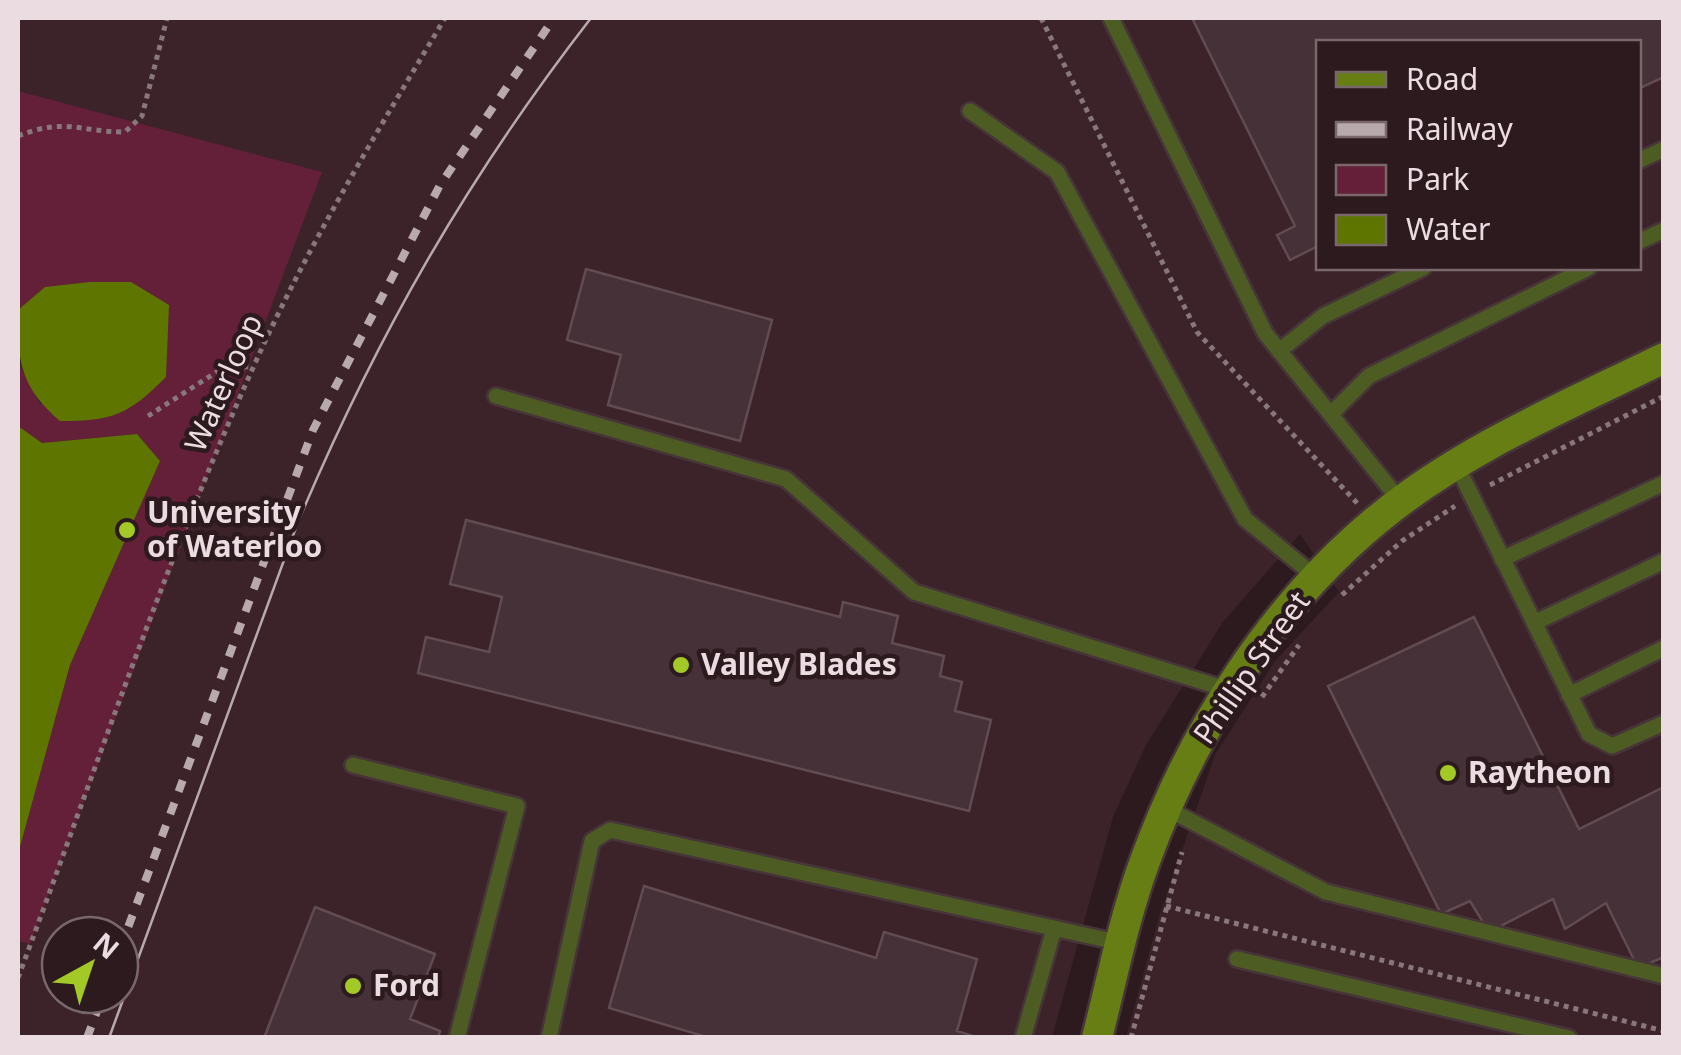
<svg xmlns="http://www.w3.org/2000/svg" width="1681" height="1055" font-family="'Noto Sans',sans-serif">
<rect width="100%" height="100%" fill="#2c1a1f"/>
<!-- built -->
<path fill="#3c232a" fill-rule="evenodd" d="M18,18H1663V1037H1126L1160,914L1215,755L1275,661L1339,592L1300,534L1223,622L1146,745L1113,817L1052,1037H18ZM1318,42H1638V268H1318ZM60,935H120V995H60Z"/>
<!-- green -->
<path fill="#641f39" d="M18,91L322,172L30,944L18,941V854L70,665L160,461L137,434L42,443L19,428L18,362L40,404L166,377V343L45,287L18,310Z"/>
<!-- water -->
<path fill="#5e7600" d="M90,282H131L169,305L166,377C128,415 113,421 60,421C20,387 17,360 18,310L45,287Z
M18,426L42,443L137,434L160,461L70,665L18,854Z"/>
<!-- building -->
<path fill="#453137" stroke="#614c51" stroke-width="2.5" d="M1192,18H1664V77L1638,89V42H1318V246L1290,260L1277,235L1295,226Z
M1192,18H1664V77L1638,89V42H1318V246L1290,260L1277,235L1295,226Z
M586,269L772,320L740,441L608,405L621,355L567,340Z
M466,520L840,617L843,602L898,616L892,643L944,656L940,676L962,682L955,711L991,720L969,811L418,673L426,637L489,652L502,597L450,584Z
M1474,617L1579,829L1664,787V957L1638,968L1606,903L1565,929L1553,899L1489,932L1470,901L1441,914L1328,686Z
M644,886L876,958L884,932L977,959L957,1031L979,1038H710L609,1008Z
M315,907L435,954L410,1019L440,1031L438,1038H264Z"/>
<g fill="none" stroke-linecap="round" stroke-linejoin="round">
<defs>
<path id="lane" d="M1111,18L1265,333L1401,502
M970,111L1057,172L1245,519L1317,578
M1638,161L1664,149
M1638,242L1664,230
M1279,351L1323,316L1423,268
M496,396L786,479L914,592L1229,690
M1332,413L1369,376L1588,268
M1457,466L1589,734L1612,746L1664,723
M1502,559L1664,483
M1534,623L1664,561
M1569,695L1664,648
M353,765L517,806L457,1038
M1166,808L1326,892L1664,976
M1237,959L1569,1038
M549,1038L592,841L610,830L1121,943
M1023,1038L1054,929"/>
<path id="secondary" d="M1097,1038C1112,979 1124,918 1145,861C1192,732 1271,607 1378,519C1461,450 1568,405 1664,358"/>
</defs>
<!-- lane casing -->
<use href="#lane" stroke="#47353a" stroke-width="20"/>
<!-- secondary casing -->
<use href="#secondary" stroke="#47353a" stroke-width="35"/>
<!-- path -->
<path stroke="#88787c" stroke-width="5" stroke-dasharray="5 5" stroke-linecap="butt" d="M1041,18L1197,332L1358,504
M18,136C66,117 79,132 125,132L142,116L167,18
M148,416L226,366L253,367
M1490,485L1664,396
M1342,595L1402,541L1455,506
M1262,697L1299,645
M1166,906L1664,1031
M18,978C94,774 163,568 252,370C306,248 377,132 445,18
M1131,1038L1182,852"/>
<!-- lane -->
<use href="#lane" stroke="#4d5c22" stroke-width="15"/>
<!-- secondary -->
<use href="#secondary" stroke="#667e13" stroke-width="30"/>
<!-- tram -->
<path stroke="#b8a9ad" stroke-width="2.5" d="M109,1038L298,522C377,335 467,178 591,18"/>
<!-- rail -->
<path stroke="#b8a9ad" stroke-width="8" stroke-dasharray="12 12" stroke-linecap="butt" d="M120,949L313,430L440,185L554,18
M87,1038L103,995"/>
</g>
<!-- markers -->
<g fill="#a3c926" stroke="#2c1a1f" stroke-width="4">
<circle cx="127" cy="530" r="10"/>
<circle cx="681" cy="665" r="10"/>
<circle cx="1448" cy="773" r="10"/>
<circle cx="353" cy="986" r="10"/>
</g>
<g text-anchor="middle" stroke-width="9" stroke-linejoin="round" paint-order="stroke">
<!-- street labels -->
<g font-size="30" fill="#eadce0" stroke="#2c1a1f">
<text transform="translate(224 383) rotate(-66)" y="10">Waterloop</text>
<text transform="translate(1252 668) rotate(-55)" y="10">Phillip Street</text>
</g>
<!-- poi labels -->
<g font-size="30" font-weight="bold" fill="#eadce0" stroke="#2c1a1f" text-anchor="start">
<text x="147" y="523">University<tspan x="147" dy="34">of Waterloo</tspan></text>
<text x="701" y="675">Valley Blades</text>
<text x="1468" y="783">Raytheon</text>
<text x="373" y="996">Ford</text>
</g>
</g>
<!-- border -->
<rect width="1681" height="1055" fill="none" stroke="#eadce0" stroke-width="40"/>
<!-- legend -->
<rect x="1316" y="40" width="325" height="230" fill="#2c1a1f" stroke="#78686c" stroke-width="2.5"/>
<rect x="1336" y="72" width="50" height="15" fill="#667e13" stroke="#78686c" stroke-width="2.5"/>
<text x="1406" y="90" font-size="30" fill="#eadce0">Road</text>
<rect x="1336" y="122" width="50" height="15" fill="#b8a9ad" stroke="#78686c" stroke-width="2.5"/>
<text x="1406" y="140" font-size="30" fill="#eadce0">Railway</text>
<rect x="1336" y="165" width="50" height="30" fill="#641f39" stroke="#78686c" stroke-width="2.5"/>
<text x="1406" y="190" font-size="30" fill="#eadce0">Park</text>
<rect x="1336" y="215" width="50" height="30" fill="#5e7600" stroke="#78686c" stroke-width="2.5"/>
<text x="1406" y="240" font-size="30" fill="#eadce0">Water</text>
<!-- north arrow -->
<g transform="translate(90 965) rotate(40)"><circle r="48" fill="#2c1a1f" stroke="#78686c" stroke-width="2.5"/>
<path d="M0-8L18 38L0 25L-18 38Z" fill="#a3c926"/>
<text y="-15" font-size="28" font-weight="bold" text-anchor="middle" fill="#eadce0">N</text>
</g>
</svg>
